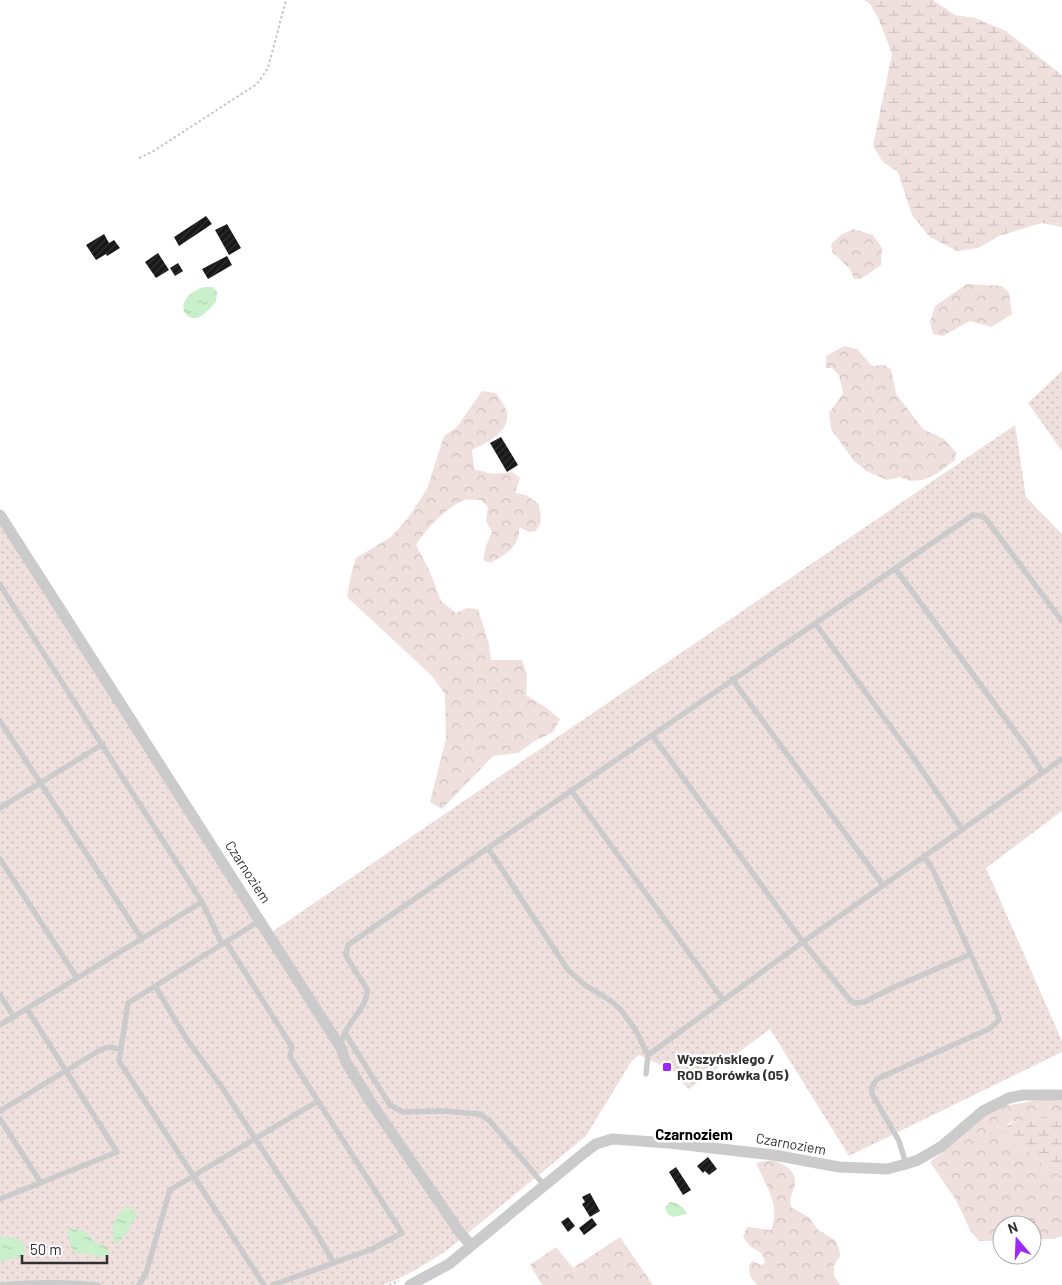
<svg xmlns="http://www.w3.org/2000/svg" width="1062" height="1285" font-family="Barlow,sans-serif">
<defs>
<pattern id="forest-crowns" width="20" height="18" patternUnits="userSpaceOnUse" patternTransform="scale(1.25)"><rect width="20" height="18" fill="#efe0de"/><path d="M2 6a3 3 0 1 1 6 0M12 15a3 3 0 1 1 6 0" fill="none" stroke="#cdc1bf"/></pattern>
<pattern id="wetland-marsh" width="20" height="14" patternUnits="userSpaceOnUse" patternTransform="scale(1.25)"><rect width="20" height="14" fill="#efe0de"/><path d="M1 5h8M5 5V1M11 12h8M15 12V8" fill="none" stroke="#cdc1bf"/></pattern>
<pattern id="garden-dots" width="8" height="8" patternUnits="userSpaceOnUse" patternTransform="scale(1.25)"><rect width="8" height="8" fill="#efe0de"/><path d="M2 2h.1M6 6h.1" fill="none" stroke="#cdc1bf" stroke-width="1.8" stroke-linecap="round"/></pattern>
<pattern id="water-ripples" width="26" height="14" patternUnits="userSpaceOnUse" patternTransform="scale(1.25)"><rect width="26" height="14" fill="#c9f0cb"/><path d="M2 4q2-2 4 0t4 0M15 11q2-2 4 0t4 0" fill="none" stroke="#adceaf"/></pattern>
<pattern id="building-hatch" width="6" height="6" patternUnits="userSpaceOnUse" patternTransform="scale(1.25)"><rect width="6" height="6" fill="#181818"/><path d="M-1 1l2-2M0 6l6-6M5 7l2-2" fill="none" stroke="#313131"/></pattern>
</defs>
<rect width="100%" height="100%" fill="#fff"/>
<!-- forest -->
<path fill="url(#forest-crowns)" d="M853,229L873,235L882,248L881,265L861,279H854L850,269L832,252L831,244L841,235Z
M967,284L1002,286L1009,293L1012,314L991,327L970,321L943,336L933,334L930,322L935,306Z
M844,346L857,349L872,366L884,365L891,369L896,394L923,429L944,439L956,452L955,460L938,473L922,480L910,481L900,477L887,480L868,472L854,461L831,429L829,413L843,393L839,375L832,368H826V356Z
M482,391L496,393C499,398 506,407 507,413C510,433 486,443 472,450L474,469L492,474L512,472L520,478L515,493L526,495L539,504L541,522L536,531L529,532L519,527C521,546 505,555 490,563L483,560L486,546L492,532L486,521L488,507L481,500C476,500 470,499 465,500C448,505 425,530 416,545L430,572L441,601L456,613L467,608L478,609L489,644L491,660H522L527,675L526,695L544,706L560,719L553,732L533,742L518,753L493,756L442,809L430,802L446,739L445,694L432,676L347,597L351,575L356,558L391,537L408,518L427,489L444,436L457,427Z
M1044,1099L1062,1101V1116L1041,1118L1030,1122L1014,1121L1009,1123L1003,1129L1005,1138L1026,1148L1048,1169L1062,1176V1236L1054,1239H1032V1225H1002V1241H979L970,1230L956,1200L930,1162L960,1138L987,1114L1004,1106Z
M772,1160C783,1163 797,1171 795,1184C793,1194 789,1196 791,1207L810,1218L818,1230L835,1240L839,1248L840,1256L834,1265V1276L840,1285H757L750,1276L749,1265L752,1261L761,1265L766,1262L760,1252L751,1247L743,1237L747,1227L771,1230C781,1206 766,1185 756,1163Z
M620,1237L653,1285H542L530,1265L556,1247L573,1268Z"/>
<!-- wetland -->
<path fill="url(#wetland-marsh)" d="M864,0H933L955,15L975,18L1006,31L1062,75V227L1042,223L999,236L978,248L957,251L930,237L912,215L898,172L883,162L873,146L892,54L879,20L870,4Z
M1062,1116V1176L1048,1169L1026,1148L1005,1138L1002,1133L1005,1127L1015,1121L1030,1122L1041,1118Z"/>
<!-- garden -->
<path fill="url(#garden-dots)" d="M1062,371V451L1028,403Z
M1015,425L1026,497L1062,534V811L986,868L1062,1041V1052L849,1156L770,1029L689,1089L678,1078L680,1074L672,1071V1068L663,1063L661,1065L639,1055L631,1062L586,1136L450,1248C428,1263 407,1276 383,1285H0V523L266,936Z"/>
<!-- water -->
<path fill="url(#water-ripples)" d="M204,287H213L217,292L216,302C211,307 207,312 201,316C186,326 169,299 204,287Z
M670,1202C678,1203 684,1207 687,1214L672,1217L667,1213L665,1207Z
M126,1207L131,1208L137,1216L131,1223L129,1230L117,1244L113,1240C113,1222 112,1219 126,1207Z
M70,1229L81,1230L87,1233L92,1240L106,1247L110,1253L107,1256C97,1258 85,1253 74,1252L71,1247L67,1232Z
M0,1236L15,1238L23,1242L25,1247L24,1256L0,1262Z"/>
<!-- building -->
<path fill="url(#building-hatch)" d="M206,216L212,224L179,246L174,237Z
M227,224L241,248L229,255L215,230Z
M104,234L109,243L114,240L120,248L107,256L106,254L96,260L86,245Z
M158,253L169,270L156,278L145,262Z
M227,256L232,265L208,279L202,269Z
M178,263L183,271L175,276L170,268Z
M501,437L518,465L507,472L490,443Z
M708,1157L717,1169L709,1175L705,1171L703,1173L697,1166Z
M676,1167L691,1190L683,1195L669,1172Z
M590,1193L600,1211L590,1217L582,1204L585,1202L582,1197Z
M568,1217L575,1226L568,1232L561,1222Z
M592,1218L597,1225L584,1235L579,1228Z"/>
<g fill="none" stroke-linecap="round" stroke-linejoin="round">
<!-- path -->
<path stroke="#c5c5c5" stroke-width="2" stroke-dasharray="2.5 2.5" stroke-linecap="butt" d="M139,158L152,152L257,84L268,68L286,0
M389,1285L399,1281"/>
<!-- service -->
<path stroke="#cbcbcb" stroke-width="5.5" d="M895,568L1027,748L1042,772
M0,585L202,902L222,944
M815,623L915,760L962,829
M732,679L883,885
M0,721L142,939
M652,735L803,942L850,1000L854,1003L864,1002L892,988L971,954
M571,790L723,1000
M0,808L103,744
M0,859L77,978
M261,920L128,1003L119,1061L264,1285
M226,942L292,1047L290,1057L402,1233L372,1249L273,1285
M155,986L186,1038L223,1089L314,1229L334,1263
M0,995L14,1017
M0,1025L202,902
M345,1033L390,1105L403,1112L443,1111L480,1114L490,1121L544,1185
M341,1047C342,1024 369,1009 367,989L349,961L346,955L348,945L488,848
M648,1055L803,942L1062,759
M646,1074L648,1055L635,1029L621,1010L611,1001L585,985L568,970L488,848L973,515L982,516L986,519L1062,621
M0,1111L100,1050L109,1047L121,1049
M0,1119L41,1183
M906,1164L899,1141L872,1094V1087L877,1079L989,1029L999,1020L998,1015L933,870L924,856
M0,1199L117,1152L27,1009
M1,1285C34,1282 66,1282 98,1285
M139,1285L146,1273L170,1190L318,1101"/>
<!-- minor -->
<path stroke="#cbcbcb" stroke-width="11" d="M0,515L341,1048L346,1062L370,1101L461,1234L471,1245
M410,1285L449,1264L584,1153L596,1144L612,1139L669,1143L774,1155L839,1167L887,1169L906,1164L918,1160L942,1146L983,1111L1009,1098L1023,1095H1062"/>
</g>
<!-- markers -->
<rect fill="#9e27f4" stroke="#fff" stroke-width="2" x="662" y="1062" width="10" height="10" rx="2.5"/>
<g text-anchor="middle" stroke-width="5" stroke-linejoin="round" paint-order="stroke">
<!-- street labels -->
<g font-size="14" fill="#313131" stroke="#fff">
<text transform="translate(248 872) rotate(57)" y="5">Czarnoziem</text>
<text transform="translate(791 1144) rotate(10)" y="5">Czarnoziem</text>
</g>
<!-- poi labels -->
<g font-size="14" font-weight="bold" fill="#313131" stroke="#fff" text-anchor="start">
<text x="677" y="1064">Wyszyńskiego /<tspan x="677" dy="16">ROD Borówka (05)</tspan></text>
</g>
<!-- neighbourhood labels -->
<g font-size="15" font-weight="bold" fill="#000" stroke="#fff">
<text x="694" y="1140">Czarnoziem</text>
</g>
</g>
<!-- north arrow -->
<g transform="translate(1017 1240) rotate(341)"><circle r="24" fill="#ffffff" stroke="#adadad"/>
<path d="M0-4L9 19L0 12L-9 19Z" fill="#9e27f4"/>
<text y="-8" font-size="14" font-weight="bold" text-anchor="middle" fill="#313131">N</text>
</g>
<!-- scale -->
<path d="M22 1255v8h85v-8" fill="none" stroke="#313131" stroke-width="2.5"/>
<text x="30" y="1255" font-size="15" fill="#313131" stroke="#ffffff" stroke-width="4" paint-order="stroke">50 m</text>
</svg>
